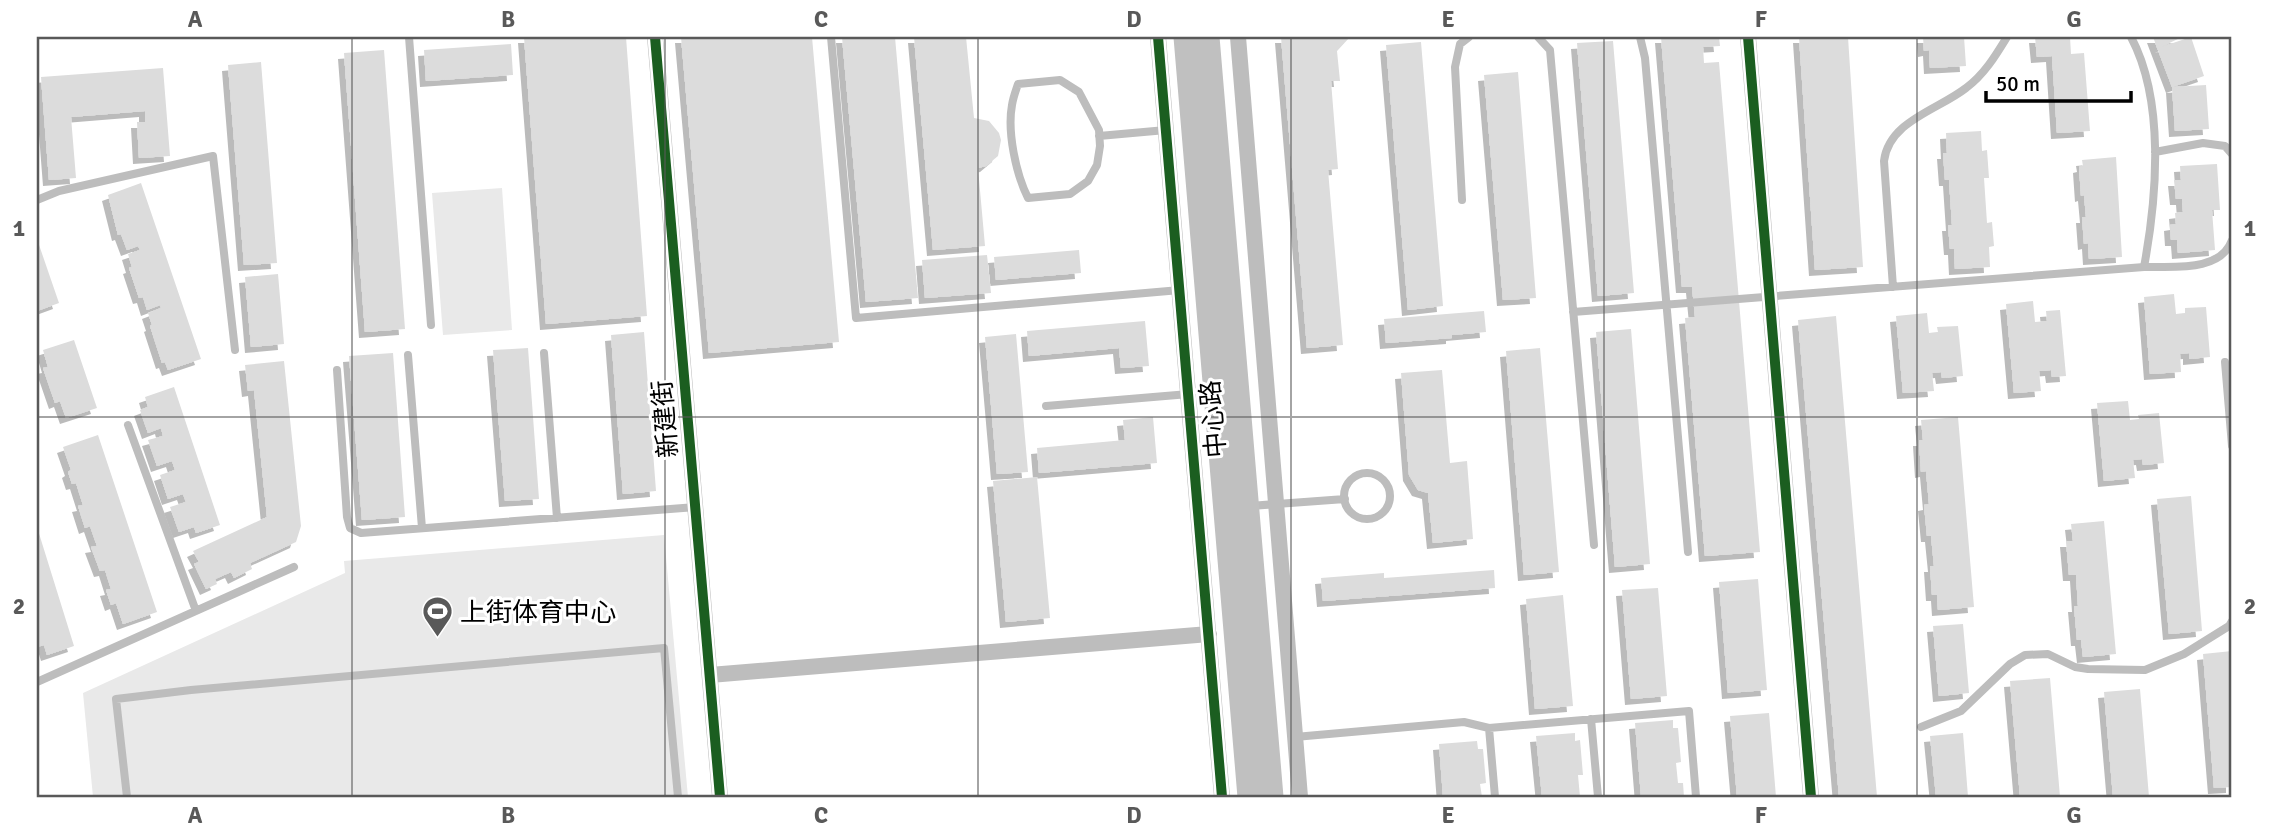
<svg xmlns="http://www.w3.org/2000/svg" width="2269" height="834" font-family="Signika,'Noto Sans SC',sans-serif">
<defs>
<filter id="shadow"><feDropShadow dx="-6" dy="6" stdDeviation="0" flood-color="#0004"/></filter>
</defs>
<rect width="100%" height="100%" fill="#fff"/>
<!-- green -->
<path fill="#e9e9e9" d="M502,188L512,330L443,335L432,193Z
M664,535L688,797H93L83,693L345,573L344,561Z"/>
<!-- building -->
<path fill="#dcdcdc" filter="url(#shadow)" d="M524,37H626L647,316L546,324Z
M681,37H812L839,342L709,353Z
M842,37H895L918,298L866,302Z
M914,37H966L974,118L989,121L999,133L1001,140L998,156L986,166L978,168L985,246L933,250Z
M1281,37H1350L1337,51L1340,81H1331L1338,169L1328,170L1343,345L1307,348Z
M1661,37H1719L1720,46L1703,47L1704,63L1719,62L1760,552L1705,556L1685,318L1695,317L1692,287H1682Z
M1799,37H1848L1863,267L1815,270Z
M1923,37H1964L1966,66L1930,68L1929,50L1924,51Z
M2035,37H2070L2071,54L2084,53L2090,131L2057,133L2052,56L2037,57Z
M2153,37H2182L2161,47L2191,37L2204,76L2172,87L2206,85L2209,129L2175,131L2172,87Z
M1613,41L1634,293L1598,296L1577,43Z
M1421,42L1443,306L1408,310L1386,45Z
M511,44L513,75L426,81L424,50Z
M384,50L405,329L365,332L344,53Z
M261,62L277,263L244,265L228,65Z
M163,68L170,156L139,158L137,122H145V111L71,117L76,178L49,180L41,77Z
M1518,72L1536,298L1503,300L1484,75Z
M1981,131L1982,151L1987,150L1989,178H1984L1987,223L1992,222L1994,246L1989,247L1990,267L1955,269L1954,249H1950L1948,225H1952L1949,180H1945L1943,153H1947L1946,133Z
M2116,157L2122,257L2089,259L2088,243L2084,244L2082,217H2086L2084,195L2081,196L2079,167L2083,166L2082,160Z
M2217,164L2220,210H2212L2215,250L2178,253L2177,240H2171L2170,225L2176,224L2175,213L2183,212L2182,199H2176L2174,180H2181L2180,166Z
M141,183L201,359L168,370L165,362L162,363L150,326L152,325L148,313L161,308L160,305L147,310L143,297L139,298L129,268L132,267L128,254L140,250L138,246L127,250L121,234L118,235L108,195Z
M37,239L59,303L37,311Z
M1079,250L1081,273L996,280L994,257Z
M987,255L991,293L925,298L922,260Z
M278,274L284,344L251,347L245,277Z
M2174,294L2176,314L2185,313V308L2206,307L2210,357L2189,359V353L2180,354L2181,372L2150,374L2144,297Z
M2033,301L2035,322L2047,321L2046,311L2060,310L2066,376L2052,377L2051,370L2039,371L2041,391L2014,393L2006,304Z
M1484,311L1486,332L1452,335V338L1386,343L1384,319Z
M1927,313L1929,333L1938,332L1937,327L1958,326L1963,376L1942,378L1941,372L1932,373L1934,391L1903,393L1896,316Z
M1836,316L1877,797H1839L1798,320Z
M1145,321L1149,366L1121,368L1119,348L1029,356L1027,331Z
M1631,329L1650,564L1615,567L1596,332Z
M644,332L656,491L623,494L611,335Z
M1016,334L1028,472L997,474L985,337Z
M74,340L97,408L66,418L60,401L55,403L43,368L48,367L43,350Z
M528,348L539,499L505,501L493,350Z
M1540,348L1559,572L1524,575L1506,351Z
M393,353L405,517L362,520L349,356Z
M284,361L301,526L296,542L250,563L252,569L234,578L231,572L215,579L217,584L206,589L194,564L199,562L193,551L267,517L254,390L248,391L245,365Z
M1442,370L1450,463L1467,461L1473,539L1433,543L1428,493L1418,490L1409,475L1401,373Z
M174,387L220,525L196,533L194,527L179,532L170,507L186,502L183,494L168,499L160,475L175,470L172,461L157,466L148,440L163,436L161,428L148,433L140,410L148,407L145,397Z
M2128,401L2130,420L2139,419L2138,415L2159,413L2164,463L2143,465L2142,459L2133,460L2135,478L2104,481L2097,403Z
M1153,417L1157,463L1039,473L1037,448L1125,440L1123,420Z
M1958,417L1974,607L1938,610L1937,595H1932L1930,566H1934L1931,536H1927L1924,505L1929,504L1926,471L1921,472L1919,440H1923L1921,420Z
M98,435L157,612L123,624L116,603L111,605L106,590L111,589L105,570L100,571L91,547L97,546L90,526L85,528L78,506L83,505L76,483L72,484L68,472L71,470L63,447Z
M1037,477L1050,618L1006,622L993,481Z
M2191,496L2202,631L2169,634L2157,499Z
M2104,521L2116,654L2083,657L2081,640H2077L2074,606H2078L2076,575H2069L2066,541H2073L2071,524Z
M37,527L74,646L47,655L44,645L37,647Z
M1494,570L1495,588L1323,601L1321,578L1384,573V578Z
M1758,579L1767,690L1728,693L1719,582Z
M1658,588L1667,696L1631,699L1622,590Z
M1563,595L1573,706L1535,709L1526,599Z
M1963,624L1969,693L1939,696L1933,626Z
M2232,651V787L2214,788L2203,654Z
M2050,678L2060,797H2020L2010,681Z
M2140,689L2149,797H2113L2104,692Z
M1769,713L1776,797H1737L1730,716Z
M1673,720V728H1678L1681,762L1676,763L1678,783H1683L1684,797H1641L1635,723Z
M1575,733V741L1580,740L1583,775H1578L1580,797H1542L1536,736Z
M1963,733L1968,797H1936L1930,736Z
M1477,741L1478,749H1483L1486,783L1480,784L1482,797H1443L1439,744Z"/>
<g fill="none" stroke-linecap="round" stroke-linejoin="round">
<!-- lane -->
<path stroke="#bdbdbd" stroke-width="8" d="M409,37L431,325
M831,37L856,318L1180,290
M1538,37L1550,50L1594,545
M1640,37L1645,58L1688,552
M2131,37C2165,101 2157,197 2144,267
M1060,80L1079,92L1099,130L1100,146L1097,165L1088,181L1070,194L1028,198C1016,174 1007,132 1012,105C1013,98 1016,90 1018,84Z
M1099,136L1166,130
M2155,152L2203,143L2225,146L2232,154
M37,200L59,191L213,156L235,350
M1462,200L1455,67L1460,44L1469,37
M1893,287L1884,161C1889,121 1938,110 1966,88C1984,75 1996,55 2007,37
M1573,312L2144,267C2172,266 2220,273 2232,240
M544,353L557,518
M408,355L422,528
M2225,362L2232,446
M337,370L347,517L350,528L361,533L696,507
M1046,406L1189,394
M128,425L196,611
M1344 496a23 23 0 1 1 46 0a23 23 0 1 1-46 0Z
M1250,506L1345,499
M37,682L294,567
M1591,719L1598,797
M1921,727L1961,711L2010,664L2025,655L2048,654L2075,667L2088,669L2145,670L2184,654L2229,626L2232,621
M1295,737L1464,722L1489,728
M127,797L116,699L191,690L664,648L678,797
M1495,797L1489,728L1689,711L1696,797"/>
<!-- street -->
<path stroke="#bdbdbd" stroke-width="16" d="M655,37L720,797
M1158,37L1222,797
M1238,37L1300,797
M1748,37L1811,797
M710,675L1209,634"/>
<!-- secondary -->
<path stroke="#c0c0c0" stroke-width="23" d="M1185,37L1249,797
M1208,37L1272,797"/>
<defs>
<path id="cycleway" d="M655,37L720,797
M1158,37L1222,797
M1748,37L1811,797"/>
</defs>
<!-- cycleway casing -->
<use href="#cycleway" stroke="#fff" stroke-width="15"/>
<!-- cycleway -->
<use href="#cycleway" stroke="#1b5e20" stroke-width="10"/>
</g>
<!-- grid -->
<path fill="none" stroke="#595959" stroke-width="2" stroke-opacity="0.55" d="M352,37V797M665,37V797M978,37V797M1291,37V797M1604,37V797M1917,37V797M37,417H2232"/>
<!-- icons -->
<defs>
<symbol id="stadium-pin" viewBox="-11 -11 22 30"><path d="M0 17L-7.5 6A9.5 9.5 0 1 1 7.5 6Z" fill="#595959" stroke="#fff"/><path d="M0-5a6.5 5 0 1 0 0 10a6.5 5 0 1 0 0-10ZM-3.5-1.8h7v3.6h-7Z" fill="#fff"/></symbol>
</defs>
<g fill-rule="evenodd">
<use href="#stadium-pin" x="420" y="594" width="35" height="47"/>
</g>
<g text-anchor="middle" stroke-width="6" stroke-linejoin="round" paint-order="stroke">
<!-- street labels -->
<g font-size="26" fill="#000" stroke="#fff">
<text transform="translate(665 419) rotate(-95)" y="9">新建街</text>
<text transform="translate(1213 419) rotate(-95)" y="9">中心路</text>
</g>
<!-- poi labels -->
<g font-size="26" fill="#000" stroke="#fff" text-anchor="start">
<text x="460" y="621">上街体育中心</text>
</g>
</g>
<!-- border -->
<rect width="2269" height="834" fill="none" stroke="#ffffff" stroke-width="77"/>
<!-- scale -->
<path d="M1986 91v10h145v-10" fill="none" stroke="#000000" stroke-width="3.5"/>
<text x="1996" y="91" font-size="21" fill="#000000" stroke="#ffffff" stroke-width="5" paint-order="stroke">50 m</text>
<rect x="38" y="38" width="2192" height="758" fill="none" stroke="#595959" stroke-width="2.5"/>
<g font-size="23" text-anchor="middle" font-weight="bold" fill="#595959">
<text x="195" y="27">A</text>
<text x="508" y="27">B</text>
<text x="821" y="27">C</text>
<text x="1134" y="27">D</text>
<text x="1448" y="27">E</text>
<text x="1761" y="27">F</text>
<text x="2074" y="27">G</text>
<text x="19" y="236">1</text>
<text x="2250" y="236">1</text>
<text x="19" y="614">2</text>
<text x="2250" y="614">2</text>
<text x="195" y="823">A</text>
<text x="508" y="823">B</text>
<text x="821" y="823">C</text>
<text x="1134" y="823">D</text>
<text x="1448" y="823">E</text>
<text x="1761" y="823">F</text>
<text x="2074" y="823">G</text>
</g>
</svg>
